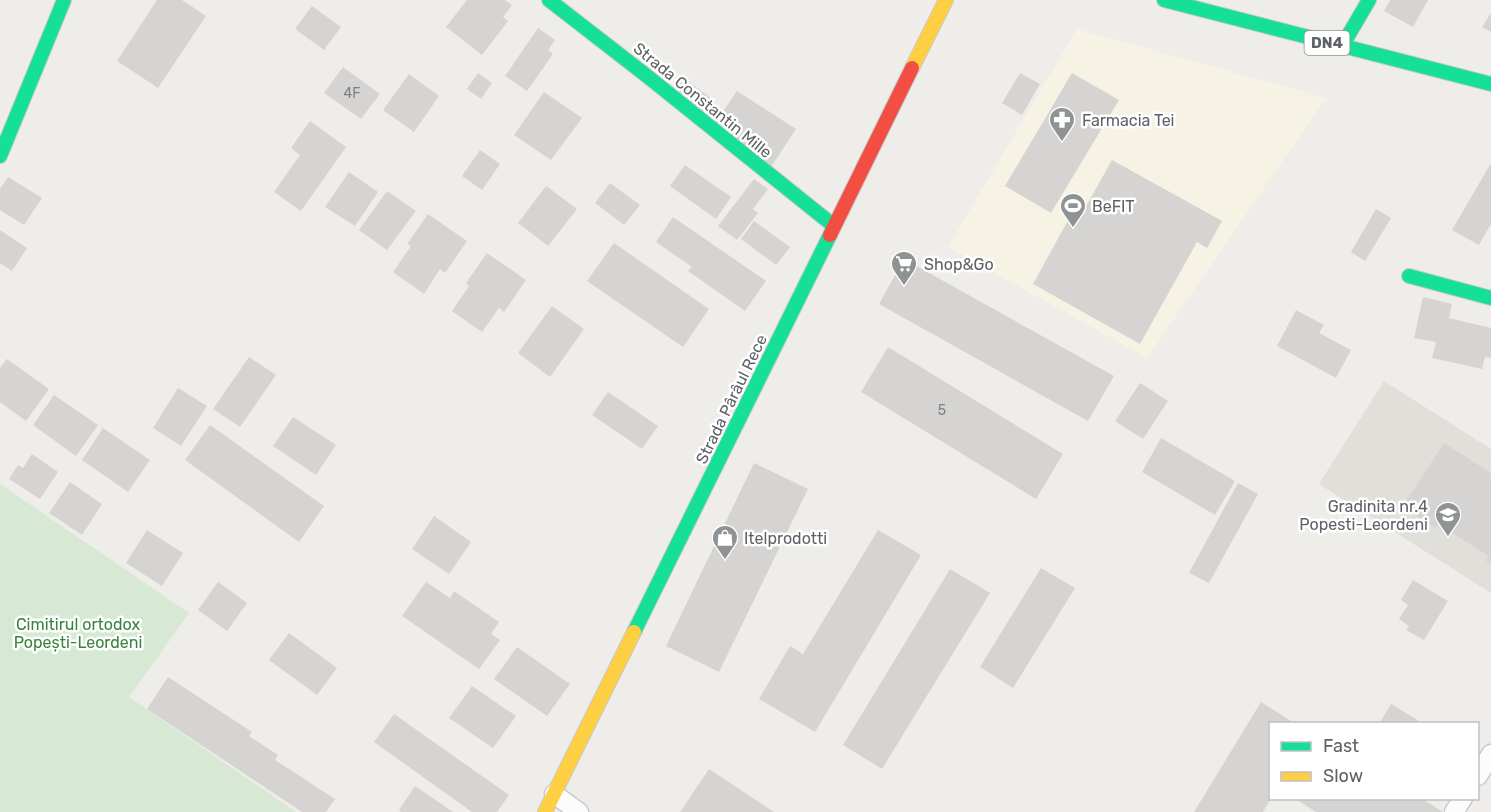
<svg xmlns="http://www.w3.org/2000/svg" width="1491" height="812" font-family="Rubik,sans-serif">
<rect width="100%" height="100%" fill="#eeede9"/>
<!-- commercial -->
<path fill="#f6f2e4" d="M1077,29L1326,98L1147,358L948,247Z"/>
<!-- education -->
<path fill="#e1dfd9" d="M1384,381L1491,449V593L1319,484Z"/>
<!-- green -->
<path fill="#d7e9d5" d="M0,484L189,613L129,697L296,812H0Z"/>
<!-- building -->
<path fill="#d5d4d2" d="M157,0H182L206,16L158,88L117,61Z
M467,0H505L512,5L503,17L508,21L482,55L446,27Z
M1390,0H1428L1413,27L1384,11Z
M312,6L341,27L324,50L295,29Z
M1491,13V32L1482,27Z
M538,28L555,40L548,50L553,54L527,91L505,76Z
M343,67L380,94L361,119L324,93Z
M478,73L492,83L481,99L467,89Z
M1020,73L1040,84L1022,115L1002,103Z
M1072,73L1119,100L1051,213L1005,186Z
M409,74L439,96L414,132L383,110Z
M684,78L716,102L705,118L674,92Z
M737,91L796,129L771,167L715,123Z
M544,92L582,118L551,160L514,135Z
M310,121L346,147L301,211L274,192L300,155L291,148Z
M480,150L500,164L482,190L462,176Z
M1112,160L1222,221L1207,248L1197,242L1140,344L1033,284L1071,215L1079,219Z
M1491,163V224L1479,245L1452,230Z
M685,165L731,197L716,219L670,186Z
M349,172L378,192L355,226L325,207Z
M8,177L42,198L24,225L0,210V189Z
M754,179L768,189L753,209L758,213L737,240L718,226Z
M610,183L640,205L624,225L595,203Z
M546,186L577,209L548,246L518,223Z
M387,191L416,211L387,250L359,230Z
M1376,209L1391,218L1365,261L1351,252Z
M428,214L467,241L445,273L440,269L424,294L393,272L411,246L407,244Z
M673,217L766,281L745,311L688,271L692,267L656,242Z
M754,221L790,247L776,265L741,239Z
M0,230L27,248L12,271L0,263Z
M614,243L709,309L683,347L587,281Z
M487,253L526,280L504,312L499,308L482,332L452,311L469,286L466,283Z
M904,259L1114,376L1088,421L879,304Z
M1423,297L1452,304L1449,318L1491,328V358L1485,357L1482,369L1432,358L1436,342L1414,338Z
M552,306L584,329L550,377L518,353Z
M1296,310L1324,325L1319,333L1351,350L1336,378L1277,346Z
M888,347L1063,454L1036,499L861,392Z
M249,357L276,375L240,427L213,409Z
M7,359L49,389L26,421L0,402V368Z
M1140,383L1168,401L1143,439L1115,421Z
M178,388L207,406L181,446L153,428Z
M608,392L658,426L642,449L592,415Z
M54,395L98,425L76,456L33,425Z
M293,417L336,445L316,475L273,446Z
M210,425L324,506L299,542L185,460Z
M103,428L150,460L128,492L82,460Z
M1161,438L1235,481L1215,515L1142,472Z
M1444,443L1491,473V564L1486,561L1489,556L1438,524L1436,528L1402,507Z
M32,454L58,472L40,499L9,479L18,465L23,468Z
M754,463L808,489L719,672L666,646Z
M70,482L102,504L82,535L49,513Z
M1238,483L1258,494L1209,583L1189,573Z
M434,516L471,542L449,574L412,549Z
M147,530L183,553L162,586L126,563Z
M878,530L921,555L815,732L759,699L790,646L803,654Z
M1041,568L1075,588L1013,688L980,667Z
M950,569L990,593L882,769L843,745Z
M1413,580L1448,601L1424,640L1406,630L1409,626L1399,619L1408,605L1401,600Z
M218,582L247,603L227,631L198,610Z
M426,582L450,598L454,591L499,622L491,634L500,640L479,669L402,616Z
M289,633L337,668L317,695L269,660Z
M517,647L570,684L547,716L494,679Z
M168,677L252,732L249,736L278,755L275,760L335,799L326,812H302L147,709Z
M472,686L516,716L493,748L449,718Z
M1261,702L1296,724H1270L1271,798L1263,812H1194Z
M1391,704L1424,724H1379Z
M394,714L509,795L497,812H472L374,742Z
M709,769L774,812H680Z
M415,786L453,812H401L399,810Z
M1294,798H1421L1443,812H1316Z"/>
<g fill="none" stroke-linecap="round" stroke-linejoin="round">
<defs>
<path id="street" d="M1478,776L1491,754
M554,794L579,812
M1454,812L1463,798"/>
<path id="fast" d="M549,0L647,76L834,226
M1164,0L1491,84
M1342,46L1369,0
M0,156L64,0
M1409,276L1491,298
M634,632L830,235"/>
<path id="slow" d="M912,68L946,0
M545,812L634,632"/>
<path id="jam" d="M830,235L912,68"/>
</defs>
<!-- street casing -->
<use href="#street" stroke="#cacbcb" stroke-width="21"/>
<!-- fast casing -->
<use href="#fast" stroke="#c9c9c9" stroke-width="16"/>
<!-- slow casing -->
<use href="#slow" stroke="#c9c9c9" stroke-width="16"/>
<!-- jam casing -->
<use href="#jam" stroke="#c9c9c9" stroke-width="16"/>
<!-- street -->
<use href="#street" stroke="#fcfcfc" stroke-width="18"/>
<!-- fast -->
<use href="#fast" stroke="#16e098" stroke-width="14"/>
<!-- slow -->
<use href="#slow" stroke="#ffcf43" stroke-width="14"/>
<!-- jam -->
<use href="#jam" stroke="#f24e42" stroke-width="14"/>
</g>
<!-- icons -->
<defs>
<symbol id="pharmacy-pin" viewBox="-11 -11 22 30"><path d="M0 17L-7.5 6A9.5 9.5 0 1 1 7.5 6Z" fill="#909394" stroke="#fff"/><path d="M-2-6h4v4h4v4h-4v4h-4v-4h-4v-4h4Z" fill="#fff"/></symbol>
<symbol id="stadium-pin" viewBox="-11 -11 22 30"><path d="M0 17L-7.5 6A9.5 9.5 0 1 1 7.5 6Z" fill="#909394" stroke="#fff"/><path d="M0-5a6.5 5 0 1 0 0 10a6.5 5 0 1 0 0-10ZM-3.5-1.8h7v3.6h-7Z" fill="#fff"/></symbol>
<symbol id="supermarket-pin" viewBox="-11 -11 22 30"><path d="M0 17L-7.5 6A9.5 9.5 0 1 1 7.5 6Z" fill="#909394" stroke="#fff"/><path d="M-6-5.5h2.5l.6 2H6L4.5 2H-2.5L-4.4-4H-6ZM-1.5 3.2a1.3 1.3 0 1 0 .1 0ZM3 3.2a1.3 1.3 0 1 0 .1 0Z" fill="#fff"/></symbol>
<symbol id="school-pin" viewBox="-11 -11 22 30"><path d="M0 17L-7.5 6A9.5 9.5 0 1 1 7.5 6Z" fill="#909394" stroke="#fff"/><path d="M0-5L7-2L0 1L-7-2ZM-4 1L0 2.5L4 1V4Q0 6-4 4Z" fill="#fff"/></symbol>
<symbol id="shop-pin" viewBox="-11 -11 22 30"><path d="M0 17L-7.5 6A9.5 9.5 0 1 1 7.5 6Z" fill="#909394" stroke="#fff"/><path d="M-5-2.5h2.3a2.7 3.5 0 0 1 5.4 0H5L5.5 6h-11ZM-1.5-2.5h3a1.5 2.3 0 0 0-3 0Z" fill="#fff"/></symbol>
</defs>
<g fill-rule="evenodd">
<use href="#pharmacy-pin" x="1047" y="105" width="30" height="40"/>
<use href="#stadium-pin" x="1058" y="191" width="30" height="40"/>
<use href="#supermarket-pin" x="889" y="249" width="30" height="40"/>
<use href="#school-pin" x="1433" y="500" width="30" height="40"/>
<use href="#shop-pin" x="710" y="523" width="30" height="40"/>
</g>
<g text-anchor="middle" stroke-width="5" stroke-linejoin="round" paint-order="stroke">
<!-- number labels -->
<g font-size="14" fill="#7d8082">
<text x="352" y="98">4F</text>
<text x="942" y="415">5</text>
</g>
<!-- shield labels -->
<rect fill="#fff" stroke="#8e9194" stroke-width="1.5" x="1304.5" y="31" width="45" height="24" rx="4.5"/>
<g font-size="15" font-weight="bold" fill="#5e6266">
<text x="1327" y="48">DN4</text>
</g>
<!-- street labels -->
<g font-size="16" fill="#5e6266" stroke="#fff">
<text transform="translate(703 100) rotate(39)" y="6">Strada Constantin Mille</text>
<text transform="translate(731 399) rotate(-64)" y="6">Strada Pârâul Rece</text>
</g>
<!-- poi labels -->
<g font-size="16" fill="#5e6266" stroke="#fff" text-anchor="start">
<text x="1082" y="126">Farmacia Tei</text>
<text x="1092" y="212">BeFIT</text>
<text x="924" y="270">Shop&amp;Go</text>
<text x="1428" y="512" text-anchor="end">Gradinita nr.4<tspan x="1428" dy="18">Popesti-Leordeni</tspan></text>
<text x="744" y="544">Itelprodotti</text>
</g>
<!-- park labels -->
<g font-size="16" fill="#39833d" stroke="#fff">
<text x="78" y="630">Cimitirul ortodox<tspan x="78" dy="18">Popești-Leordeni</tspan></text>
</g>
</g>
<!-- legend -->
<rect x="1269" y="722" width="210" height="78" fill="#ffffff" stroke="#bfc0c2" stroke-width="1.5"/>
<rect x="1281" y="742" width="30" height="9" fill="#16e098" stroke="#bfc0c2" stroke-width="1.5"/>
<text x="1323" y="752" font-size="18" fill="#5e6266">Fast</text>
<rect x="1281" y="772" width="30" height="9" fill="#ffcf43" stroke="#bfc0c2" stroke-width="1.5"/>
<text x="1323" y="782" font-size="18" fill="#5e6266">Slow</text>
</svg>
